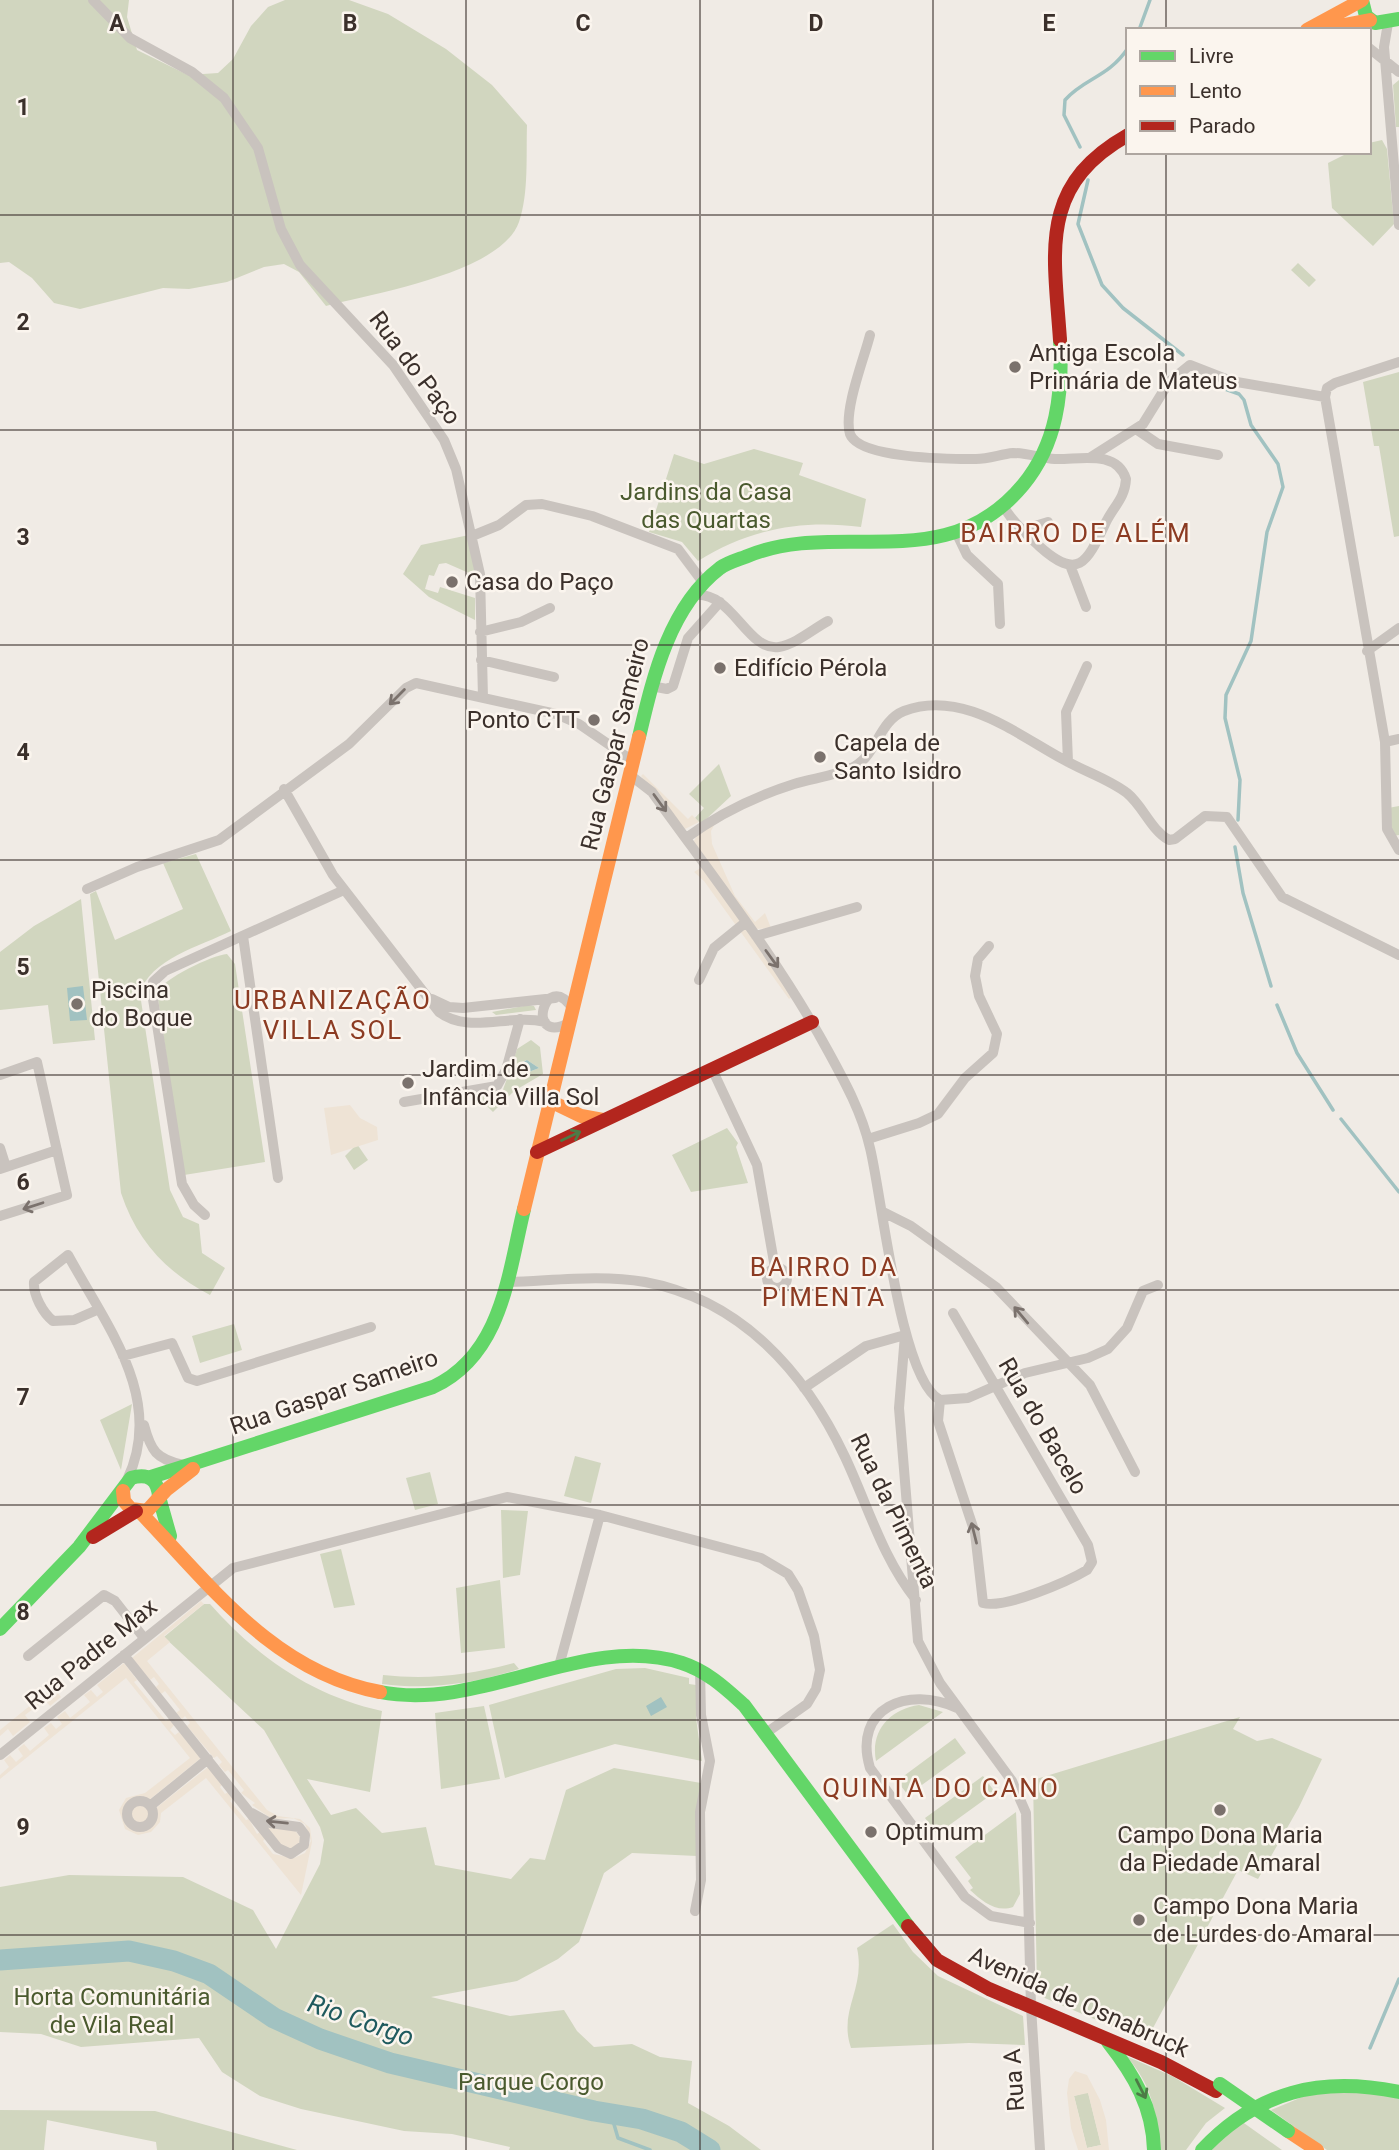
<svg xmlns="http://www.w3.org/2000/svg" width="1399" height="2150" font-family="Roboto,sans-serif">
<rect width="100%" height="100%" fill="#f0ebe5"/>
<!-- green -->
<path fill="#d1d6bf" d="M0,0H129L127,17L137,50L188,75L218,73L233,59L251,26L268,7L285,0H349L388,14L446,49L492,85L527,125C526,155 529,193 519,222C501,273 374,293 326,306L299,272L284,264L264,267L227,282L189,289L163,288L80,309L54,303L32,278L9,262L0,263Z
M1399,80V127H1396L1393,85Z
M1382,140L1387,149L1394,224L1373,246L1332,208L1328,163L1350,152H1369V143Z
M1298,263L1316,280L1309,287L1291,270Z
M1399,372V536L1394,537L1379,446H1374L1363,382Z
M754,449L803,463L799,475L866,499L861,527C803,519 748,529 698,561L682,542L649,532L674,454L704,464Z
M469,535L478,577L446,563L439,564L434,576L429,575L425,589L438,593L440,587L475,598V620L429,597L403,574L421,545Z
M719,764L731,796L701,824L695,818L704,808L689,794Z
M1399,806V835L1393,836L1388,808Z
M196,854L231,931C201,946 149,959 140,994L170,1190L183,1217L199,1224L202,1253L225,1268L210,1295C166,1272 137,1241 121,1193L90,894L96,891L115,940L183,909L163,863Z
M81,899L95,1040L53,1044L48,1005L0,1010V952L34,926Z
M227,954L235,964L265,1162L184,1175L157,992C163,979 212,955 227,954Z
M529,1005L534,1006L536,1010L496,1015L492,1012Z
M531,1040L540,1047L543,1074L514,1091L493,1112L483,1102L482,1095H501L509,1073L515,1072L516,1077L539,1068L527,1060L511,1067L517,1049Z
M727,1128L738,1143L736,1147L748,1183L691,1192L672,1155Z
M357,1144L368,1160L354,1170L345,1156Z
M234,1324L242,1350L200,1363L192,1336Z
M132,1404L121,1470L100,1420Z
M575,1456L601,1463L591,1503L564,1496Z
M430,1472L438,1504L415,1510L406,1478Z
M501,1510L528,1511L520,1575L503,1578Z
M341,1549L355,1605L334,1608L320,1554Z
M500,1580L505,1648L461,1653L456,1588Z
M204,1604H210C257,1657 312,1696 382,1711L370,1792L307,1779L331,1815L356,1808L382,1833L426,1827L435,1865L511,1879L530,1858L545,1860L566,1790L614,1768L701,1783L697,1856L632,1853L604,1873L579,1942L558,1959L517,1981L431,1997L510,2016L564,2010L577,2031L594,2047L632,2044L660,2057L692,2061L688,2103L729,2126L761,2150H509L510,2147L452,2134L404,2131L301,2109L260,2096L222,2072L199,2038L81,2047L41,2034L0,2032V1887L69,1875L183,1877L253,1910L276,1949L320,1864L324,1840L320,1827L264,1730L164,1637Z
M514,1663L519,1669C473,1684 430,1690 382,1684L383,1675C429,1680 470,1675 514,1663Z
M645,1668L689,1678V1684L696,1685V1718L702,1761L615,1744L505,1778L489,1705L616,1669Z
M919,1705L943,1712L876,1761C870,1731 890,1709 919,1705Z
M484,1706L500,1779L441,1789L435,1713Z
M1240,1717L1233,1729L1257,1741L1272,1738L1322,1759L1299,1807L1258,1879L1238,1870L1146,2041L1040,1996L1037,1988L1033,1780Z
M955,1738L966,1753L908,1795L897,1781Z
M983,1776L995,1792L937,1834L925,1818Z
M1016,1812L1020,1894L1013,1907C996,1913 982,1901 970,1890L973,1888L968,1881L971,1878L955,1857Z
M893,1924L913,1952L938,1976L1023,2016L1025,2045L969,2043L851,2048C838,2010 866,1989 857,1948Z
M1126,2056L1172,2076L1225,2108L1206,2123L1186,2150H1158C1158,2113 1151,2083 1126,2056Z
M1350,2088L1399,2096V2150H1327L1271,2110L1307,2095Z
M1088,2092L1101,2145L1087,2148L1074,2096Z
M0,2110L155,2111L297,2150H157L156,2142L47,2120L44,2150H0Z
M1241,2121L1282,2150H1210Z"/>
<!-- plaza -->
<path fill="#eee3d5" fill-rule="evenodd" d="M643,774L688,819L692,815L699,822L685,829L641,776Z
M717,820L711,831L712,844L735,896L755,922L765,913L771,928L755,929L693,842L697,836Z
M702,867L793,996L789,999L704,881L694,872Z
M350,1105L360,1118L377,1127L378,1140L331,1155L324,1108Z
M201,1601L204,1604L164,1636L170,1642L147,1661L267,1810L278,1816L300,1819L310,1828L312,1842L301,1895L206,1778L161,1813L160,1822L151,1832L138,1835L125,1829L119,1810L126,1798L145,1793L190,1758L126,1678L0,1779V1775L9,1767L4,1760L10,1755L16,1762L23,1756L18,1749L24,1744L30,1751L49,1735L44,1728L51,1723L56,1729L62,1724L57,1717L65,1711L70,1718L90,1702L84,1695L91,1690L97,1697L103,1692L97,1685L124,1663L137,1680L134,1682L166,1721L169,1719L174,1725L170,1730L175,1735L179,1732L201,1758L149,1800L141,1797L131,1800L123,1813L126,1824L136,1831L152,1826L157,1816L156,1808L208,1767L222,1785L220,1787L225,1794L228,1792L233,1798L230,1801L246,1820L249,1819L257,1834L260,1832L265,1839L263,1841L273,1854L294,1858L305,1853L311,1841L305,1824L293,1818L272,1819L252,1805L255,1803L241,1793L244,1790L228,1770L225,1772L219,1765L222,1762L217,1756L214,1758L187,1726L190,1723L185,1716L182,1719L176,1713L180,1710L165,1691L161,1694L156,1687L159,1684L154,1677L150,1680L132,1658Z
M53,1687L61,1697L50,1706L45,1700L25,1715L30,1722L13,1736L8,1729L0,1736V1730Z
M131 1814a9 9 0 1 1 18 0a9 9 0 1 1-18 0Z
M266,1826L294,1829L300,1837L299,1843L290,1849L281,1845Z
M1075,2071L1087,2075L1100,2100L1106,2120L1109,2150H1078L1071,2128L1067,2093L1069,2079ZM1088,2093L1101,2145L1087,2148L1074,2096Z"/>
<!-- water -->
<path fill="#a1c2c1" d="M83,986L87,1020L70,1021L67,988Z
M527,1060L539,1068L516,1077L515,1072L526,1070L518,1065Z
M661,1697L667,1707L651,1716L646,1706Z"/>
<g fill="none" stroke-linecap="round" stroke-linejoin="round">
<!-- stream -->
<path stroke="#a1c2c1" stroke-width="3.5" d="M1139,30L1150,0
M1080,147L1064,115L1065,100C1084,78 1108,78 1128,48
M1088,180L1078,224L1102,285L1123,308L1183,355
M1225,389L1239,394L1244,400L1251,425L1278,464L1283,487L1267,532L1251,641L1226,695L1225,718L1240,780L1238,820
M1235,847L1243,893L1271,986
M1277,1005L1297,1053L1333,1110
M1341,1119L1399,1192
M1370,2048L1399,1979
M611,2114L618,2138L650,2150"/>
<!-- river -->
<path stroke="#a1c2c1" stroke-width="21" d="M0,1960L129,1951L174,1961L209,1974L274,2018L320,2039L390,2063L594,2111L642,2119L681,2132L710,2150"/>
<!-- street -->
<path stroke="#c9c3be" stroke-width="10" d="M93,0L130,38L192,72L224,98L258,148L281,229L300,265L393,365L444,440L456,469L480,574L483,698
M1388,23L1384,47L1399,225
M1369,48L1399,72
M870,335C864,359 843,411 850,434C859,459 951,459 976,459C989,459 1001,454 1013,453C1027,453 1041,458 1055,459C1079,460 1116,449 1126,479C1125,498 1114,506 1106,522C1087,562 1079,582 1039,546C1025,533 1013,522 1003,506
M1399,362L1335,383L1327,388L1325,397L1385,742L1387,829L1399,850
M1136,429L1158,444L1218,455
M1091,457L1143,424L1169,382L1190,365L1231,381L1325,397
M1022,530L1048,522
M956,532L967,555L998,584L1000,624
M472,536L499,525L526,505L542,504L592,516L678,549L702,581
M1070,565L1086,607
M694,595C732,590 747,652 779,647C796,644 813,629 828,621
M480,632L521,622L550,608
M1367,651L1399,628
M481,660L554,677
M651,686L667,689L673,686L688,638L720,602
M1385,742L1399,739
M1068,762L1066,712L1087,666
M630,775L652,792C713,877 778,959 828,1051C845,1082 862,1113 870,1148C882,1196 900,1379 940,1400
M284,789L333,875L439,1012C469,1035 510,1013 545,1022
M686,838C720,813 753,797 794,784C813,778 837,776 855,766C877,754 879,721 904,711C964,688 1021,738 1070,763C1089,773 1110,780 1127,793C1143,806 1151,830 1169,840L1175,839L1205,816L1227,817L1282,897L1399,955
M87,889L137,867L219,840L349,744L406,688L416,683L556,714L579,724L633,761
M243,936L278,1178
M756,936L857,907
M699,980L714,948L746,922
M432,999L449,1007L463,1008L555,998
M569,1023C524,1046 545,968 572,1008
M712,1069L757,1165L775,1268
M0,1075L37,1062L67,1195L0,1216
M404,1102L497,1086L506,1070L520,1019
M868,1139L919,1123L938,1114L965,1078L993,1053L997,1034L979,996L975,976L978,959L989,946
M0,1148L6,1167
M0,1169L57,1150
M883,1212L911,1226L996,1287L1090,1385L1135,1472
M205,1215L194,1205L182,1184L153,999V982L165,971L344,890
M767 1278a10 10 0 1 1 20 0a10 10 0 1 1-20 0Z
M506,1282C551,1281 600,1274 645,1282C741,1300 805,1372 845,1457C868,1506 882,1557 916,1600
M97,1310L74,1320L53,1321C43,1313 33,1295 34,1282L68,1255C106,1325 166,1399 127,1480
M905,1335L899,1408L918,1641L940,1683L1012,1781L1026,1813L1031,2007L1040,2150
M123,1356L172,1343L188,1378L197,1381L371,1327
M804,1388L866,1346L905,1335
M940,1400L938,1421L975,1533L983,1603C1004,1609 1067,1582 1087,1570L1092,1562L1088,1545L953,1313
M940,1400L968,1398L1025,1373L1088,1358L1108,1349L1127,1328L1143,1291L1158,1285
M144,1425C151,1451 156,1459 183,1465
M124,1655L278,1848L291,1854L304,1845L305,1835L299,1827L270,1823L252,1813
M28,1656L104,1595L115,1601L144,1638
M559,1666L600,1515
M957,1708C908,1685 852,1708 870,1768L965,1897L991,1916L1030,1923
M0,1755L233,1568L507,1497L600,1515L761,1558L788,1574L798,1590L814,1636L820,1670L816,1689L807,1704L766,1733
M127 1814a13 13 0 1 1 26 0a13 13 0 1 1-26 0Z
M150,1806L208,1759
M695,1911L701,1880L700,1812L710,1761L701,1715L700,1670"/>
<!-- fast -->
<path stroke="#63d668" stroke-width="14" d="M1362,0L1366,16L1375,23L1399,19
M639,737C653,678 669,607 720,568C727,563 737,560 745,557C838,517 944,580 1023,485C1057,444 1063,393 1060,340
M151,1477L433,1387C502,1355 508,1275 524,1209
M159,1497L170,1536
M0,1629L79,1547L131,1478C148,1473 158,1479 159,1497
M380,1692C483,1712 585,1632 682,1663C707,1671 725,1688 744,1705L908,1926
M1108,2042C1134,2075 1153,2107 1154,2150
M1202,2150C1258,2091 1320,2076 1399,2092"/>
<!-- slow -->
<path stroke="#ff974d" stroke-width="14" d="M1307,30L1362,0
M1318,30L1370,20
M550,1101L581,1116L603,1120
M524,1209L639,737
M123,1491L124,1501L131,1509L147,1511L166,1490L193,1469
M140,1512C211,1586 274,1672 380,1692
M1288,2131L1317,2150"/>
<!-- jam -->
<path stroke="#b3261e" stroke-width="14" d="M1060,340C1054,251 1038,186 1128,135
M537,1152L812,1022
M93,1537L136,1511
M908,1926L937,1960L989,1989L1161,2062L1216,2091"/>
<!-- fast-bridge -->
<path stroke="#63d668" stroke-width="14" d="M1220,2084L1288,2131"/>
</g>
<!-- one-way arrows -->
<defs><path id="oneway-shaft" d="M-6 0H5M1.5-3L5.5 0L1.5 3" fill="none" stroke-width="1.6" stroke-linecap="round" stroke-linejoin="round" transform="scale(1.75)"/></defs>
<g stroke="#7b726d">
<use href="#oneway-shaft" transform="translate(397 697) rotate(135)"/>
<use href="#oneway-shaft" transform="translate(660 803) rotate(54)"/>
<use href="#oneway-shaft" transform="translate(772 959) rotate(54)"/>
<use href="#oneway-shaft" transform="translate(33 1206) rotate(162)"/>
<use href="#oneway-shaft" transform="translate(1021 1315) rotate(-130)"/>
<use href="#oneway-shaft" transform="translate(974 1533) rotate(-104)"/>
<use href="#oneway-shaft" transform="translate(277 1822) rotate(-174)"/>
</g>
<g stroke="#4d7b46">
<use href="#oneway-shaft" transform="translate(571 1136) rotate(-25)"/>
<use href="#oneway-shaft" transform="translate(1141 2089) rotate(63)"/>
</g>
<!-- grid -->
<path fill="none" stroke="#3b302b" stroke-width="2" stroke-opacity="0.55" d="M233,0V2150M466,0V2150M700,0V2150M933,0V2150M1166,0V30M1166,152V2150M0,215H1399M0,430H1399M0,645H1399M0,860H1399M0,1075H1399M0,1290H1399M0,1505H1399M0,1720H1399M0,1935H1399"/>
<!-- markers -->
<g fill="#7a716c" stroke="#fbf5ee" stroke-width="2.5">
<circle cx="1015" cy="367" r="7"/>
<circle cx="452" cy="582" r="7"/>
<circle cx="720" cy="668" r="7"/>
<circle cx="594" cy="720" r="7"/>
<circle cx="820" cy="757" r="7"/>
<circle cx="77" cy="1004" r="7"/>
<circle cx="408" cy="1083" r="7"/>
<circle cx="1220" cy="1810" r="7"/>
<circle cx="871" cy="1832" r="7"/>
<circle cx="1139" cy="1920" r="7"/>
</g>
<g text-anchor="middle" stroke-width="5" stroke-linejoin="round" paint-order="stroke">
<!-- poi labels -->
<g font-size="24" fill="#3b302b" stroke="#fbf5ee" text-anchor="start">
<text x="1029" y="361">Antiga Escola<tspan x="1029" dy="28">Primária de Mateus</tspan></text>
<text x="466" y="590">Casa do Paço</text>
<text x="734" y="676">Edifício Pérola</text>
<text x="580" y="728" text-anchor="end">Ponto CTT</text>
<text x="834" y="751">Capela de<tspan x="834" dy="28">Santo Isidro</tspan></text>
<text x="91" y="998">Piscina<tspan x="91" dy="28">do Boque</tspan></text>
<text x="422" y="1077">Jardim de<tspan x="422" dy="28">Infância Villa Sol</tspan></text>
<text x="885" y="1840">Optimum</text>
<text x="1220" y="1843" text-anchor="middle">Campo Dona Maria<tspan x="1220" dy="28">da Piedade Amaral</tspan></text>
<text x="1153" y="1914">Campo Dona Maria<tspan x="1153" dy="28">de Lurdes do Amaral</tspan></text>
</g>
<!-- street labels -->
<g font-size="24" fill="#3b302b" stroke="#fbf5ee">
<text transform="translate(415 368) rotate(53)" y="8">Rua do Paço</text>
<text transform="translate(615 744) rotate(-76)" y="8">Rua Gaspar Sameiro</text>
<text transform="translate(334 1392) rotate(-19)" y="8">Rua Gaspar Sameiro</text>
<text transform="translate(1043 1426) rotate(60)" y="8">Rua do Bacelo</text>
<text transform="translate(894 1511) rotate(64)" y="8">Rua da Pimenta</text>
<text transform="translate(91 1654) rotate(-39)" y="8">Rua Padre Max</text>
<text transform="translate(1079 2002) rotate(24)" y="8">Avenida de Osnabruck</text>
<text transform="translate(1014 2080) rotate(-94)" y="8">Rua A</text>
</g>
<!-- park labels -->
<g font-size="24" fill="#4a5a2e" stroke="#fbf5ee">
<text x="706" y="500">Jardins da Casa<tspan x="706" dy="28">das Quartas</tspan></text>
<text x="112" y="2005">Horta Comunitária<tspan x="112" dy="28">de Vila Real</tspan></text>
<text x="531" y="2090">Parque Corgo</text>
</g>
<!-- neighbourhood labels -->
<g font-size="26" letter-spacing="2" fill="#8c3b22" stroke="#fbf5ee">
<text x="1076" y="542">BAIRRO DE ALÉM</text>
<text x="333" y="1009">URBANIZAÇÃO<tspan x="333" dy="30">VILLA SOL</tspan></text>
<text x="824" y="1276">BAIRRO DA<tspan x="824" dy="30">PIMENTA</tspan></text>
<text x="941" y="1797">QUINTA DO CANO</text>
</g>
<!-- water labels -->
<g font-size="26" font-style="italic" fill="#1f5a5e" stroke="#fbf5ee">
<text transform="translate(361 2020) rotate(19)" y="9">Rio Corgo</text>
</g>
</g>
<g font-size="23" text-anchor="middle" font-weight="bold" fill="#3b302b" stroke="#fbf5ee" stroke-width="5" stroke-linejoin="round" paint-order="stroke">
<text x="117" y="31">A</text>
<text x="350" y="31">B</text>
<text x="583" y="31">C</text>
<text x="816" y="31">D</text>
<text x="1049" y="31">E</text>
<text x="23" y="115">1</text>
<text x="23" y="330">2</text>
<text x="23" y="545">3</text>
<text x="23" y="760">4</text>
<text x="23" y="975">5</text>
<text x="23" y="1190">6</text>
<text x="23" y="1405">7</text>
<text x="23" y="1620">8</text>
<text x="23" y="1835">9</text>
</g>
<!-- legend -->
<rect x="1126" y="28" width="245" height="126" fill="#fbf5ee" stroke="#aea6a0" stroke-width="2"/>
<rect x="1140" y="51" width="35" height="10" fill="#63d668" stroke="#aea6a0" stroke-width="2"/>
<text x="1189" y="63" font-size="21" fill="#3b302b">Livre</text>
<rect x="1140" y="86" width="35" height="10" fill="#ff974d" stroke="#aea6a0" stroke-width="2"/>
<text x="1189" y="98" font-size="21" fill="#3b302b">Lento</text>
<rect x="1140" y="121" width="35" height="10" fill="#b3261e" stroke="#aea6a0" stroke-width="2"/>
<text x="1189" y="133" font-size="21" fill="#3b302b">Parado</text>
</svg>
